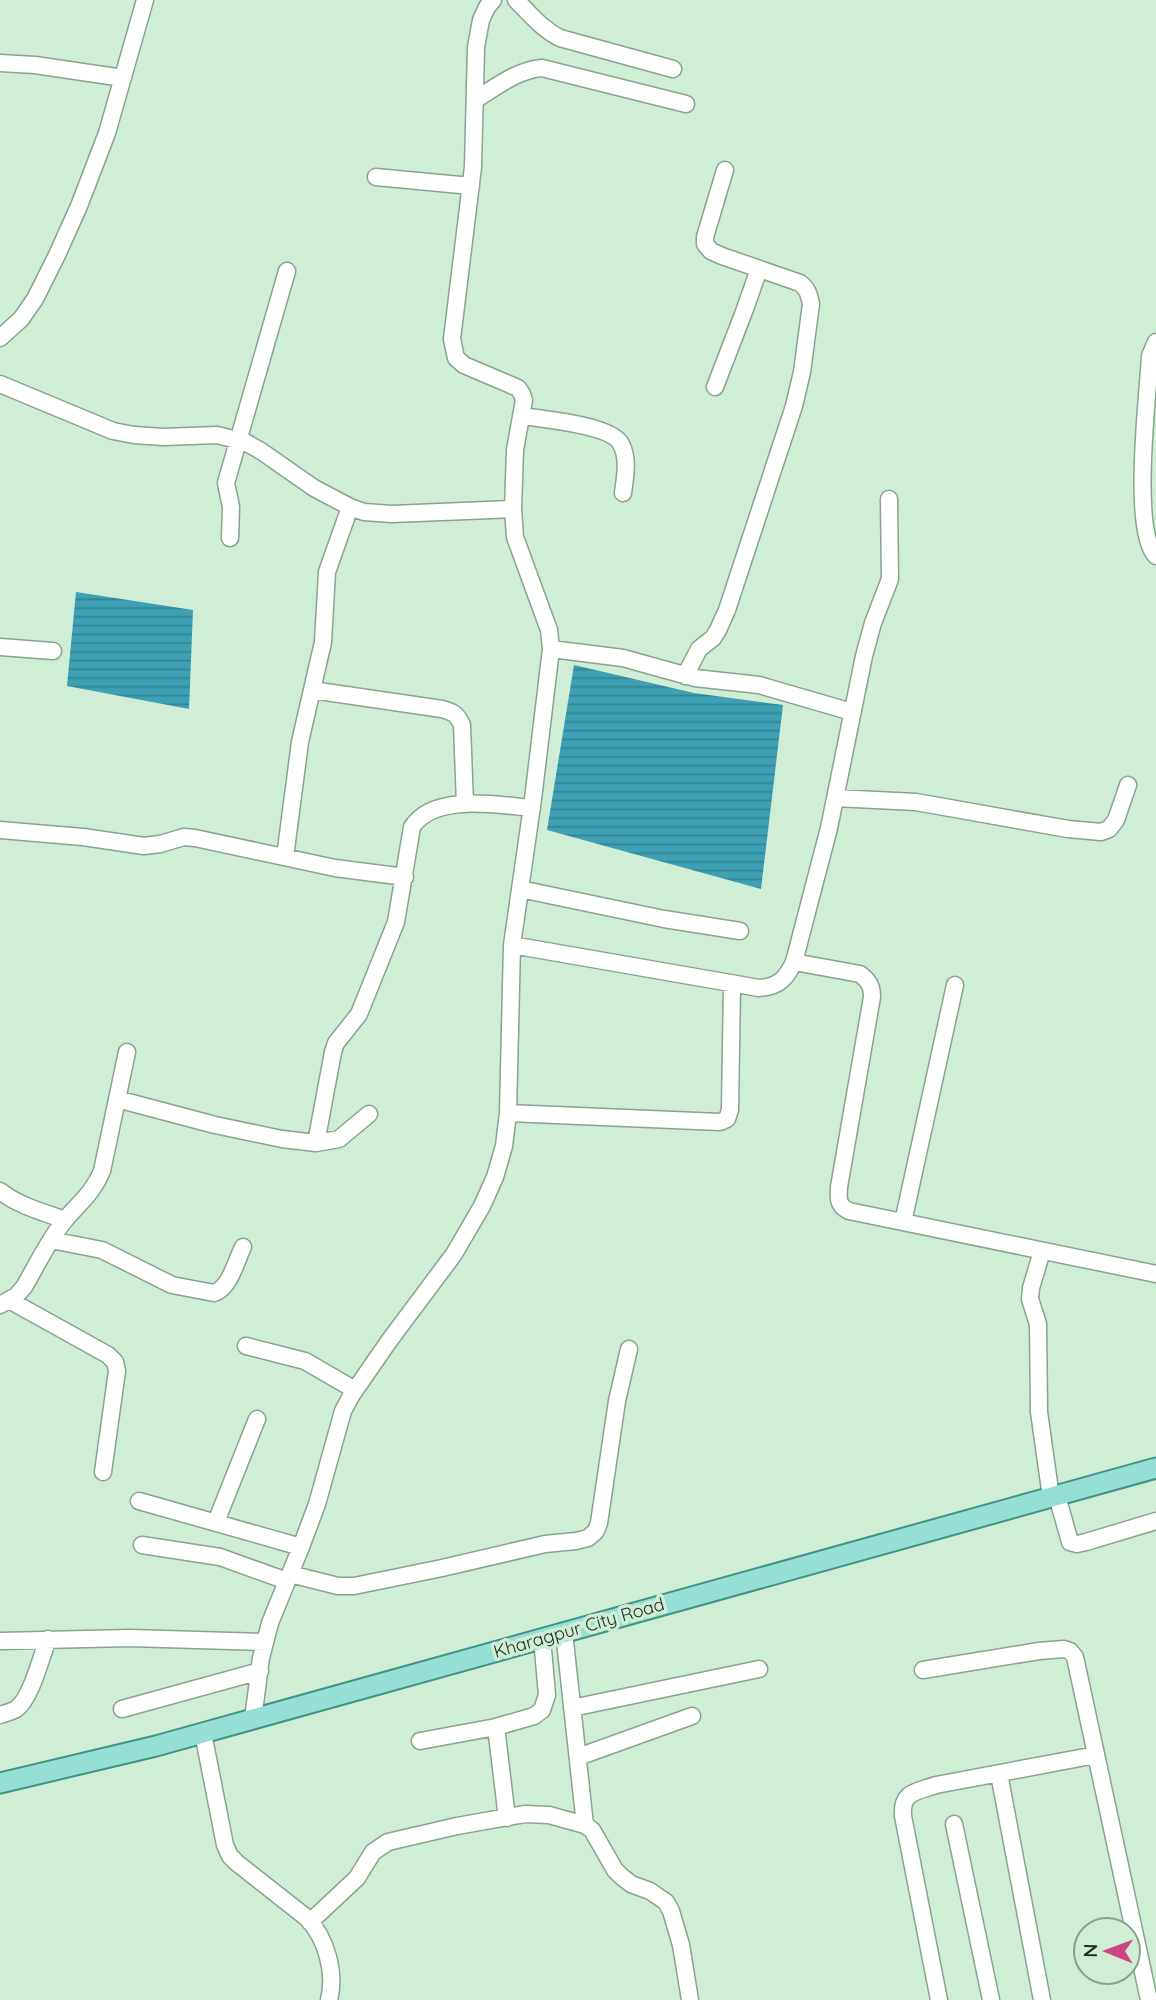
<svg xmlns="http://www.w3.org/2000/svg" width="1156" height="2000" font-family="Quicksand,sans-serif">
<defs>
<pattern id="water-rules" width="6" height="5" patternUnits="userSpaceOnUse" patternTransform="scale(1.75)"><rect width="6" height="5" fill="#3da0b4"/><path d="M0 2.5h6" fill="none" stroke="#338392"/></pattern>
</defs>
<rect width="100%" height="100%" fill="#d0edd6"/>
<!-- water -->
<path fill="url(#water-rules)" d="M76,592L193,610L189,709L67,686Z
M574,665L694,693L783,705L761,889L547,830Z"/>
<g fill="none" stroke-linecap="round" stroke-linejoin="round">
<defs>
<path id="minor" d="M516,0C530,14 542,29 560,38L673,69
M0,63L35,65L123,78
M475,100C496,87 517,70 542,68L686,104
M376,177L471,186
M0,338L21,319L35,299L57,255L79,206L107,133L145,0
M1156,342L1150,356C1148,395 1131,531 1156,556
M0,384L113,431L134,435L163,437L217,435L245,442L261,451L314,488L350,507L364,512L392,514L513,509
M715,387L745,309L759,269
M521,416C543,419 611,425 621,444C629,459 625,477 623,493
M230,538L231,507L226,483L287,271
M0,647L53,651
M551,649L623,658L695,678L759,685L852,712
M685,676L699,649L713,638L718,630L727,610L794,406L802,372L811,304C809,295 808,289 800,283L722,256L711,251L705,244V237L725,170
M312,690L442,709C453,712 457,714 462,725L465,804
M835,798L916,802L1068,829L1101,832L1109,829L1116,820L1128,785
M0,830L83,837L144,846L160,844L184,837L195,838L335,868L405,877
M285,857L300,742L323,642L327,572L350,507
M520,889L664,919L740,931
M512,945L759,988C778,987 786,979 794,962L829,828L864,656L873,623L890,579L889,499
M794,962L860,974C869,981 872,986 872,997L839,1187C838,1199 838,1206 849,1211L1156,1274
M117,1099L215,1125L282,1139L316,1143L339,1139L369,1114
M508,1113L720,1122L727,1119L730,1110L732,984
M316,1143L333,1052L336,1043L359,1014L396,922L412,827C434,793 498,805 532,808
M0,1191C19,1206 43,1212 65,1220
M903,1222L955,985
M51,1240L102,1250L172,1285L214,1293C230,1288 236,1261 243,1247
M1042,1251L1031,1288L1030,1299L1038,1324L1039,1412L1051,1497
M9,1300L108,1355L115,1362L117,1371L103,1472
M0,1305L16,1296L24,1287C37,1265 49,1239 65,1220C80,1202 93,1193 102,1171L127,1052
M246,1346L305,1361L355,1390
M1057,1496L1070,1542L1077,1544L1086,1542L1156,1521
M139,1501L301,1547
M216,1522L257,1419
M142,1545L220,1557L287,1581
M290,1574L338,1586H354L442,1568L545,1544L576,1541L588,1538L596,1531L599,1523L617,1401L629,1349
M564,1632L585,1825
M0,1641L130,1638L265,1642
M923,1670L1039,1651L1064,1649L1070,1651L1075,1657L1149,2000
M572,1708L759,1669
M122,1709L260,1671
M0,1715C5,1713 11,1712 16,1709C31,1699 41,1657 48,1639
M253,1719L261,1658L270,1623L301,1547L317,1504L343,1411L351,1396L389,1341L454,1254L482,1206L495,1177L504,1146L508,1113L512,945L533,799L551,649L549,630L515,537L513,509L515,450L524,400L522,394L518,388L464,365L456,358L452,339L473,167L476,47L481,20L487,7L493,0
M496,1727L507,1818
M203,1733L225,1845L230,1856L237,1863L307,1918C326,1938 336,1972 329,2000
M420,1741L496,1727L534,1716L542,1710L547,1695L542,1638
M578,1757L692,1716
M999,1774L1042,2000
M954,1824L991,2000
M310,1922L357,1878L373,1852L388,1842L457,1826L525,1814L549,1815L585,1825L592,1830L615,1870L621,1876L631,1884L650,1891L666,1902L671,1911L681,1945L690,2000
M939,2000L903,1816C901,1791 917,1792 936,1785L1096,1755"/>
<path id="major" d="M0,1783L156,1746L1156,1468"/>
</defs>
<!-- minor casing -->
<use href="#minor" stroke="#88a38e" stroke-width="19"/>
<!-- major casing -->
<use href="#major" stroke="#409284" stroke-width="23"/>
<!-- minor -->
<use href="#minor" stroke="#fff" stroke-width="16"/>
<!-- major -->
<use href="#major" stroke="#96dfd4" stroke-width="19"/>
</g>
<g text-anchor="middle" stroke-width="7" stroke-linejoin="round" paint-order="stroke">
<!-- street labels -->
<g font-size="18" fill="#212c24" stroke="#d0edd6">
<text transform="translate(579 1628) rotate(-16)" y="6">Kharagpur City Road</text>
</g>
</g>
<!-- north arrow -->
<g transform="translate(1107 1951) rotate(271)"><circle r="33" fill="#d0edd6" stroke="#8aa08f" stroke-width="2"/>
<path d="M0-5L12 26L0 18L-12 26Z" fill="#cc4482"/>
<text y="-10" font-size="19" font-weight="bold" text-anchor="middle" fill="#212c24">N</text>
</g>
</svg>
